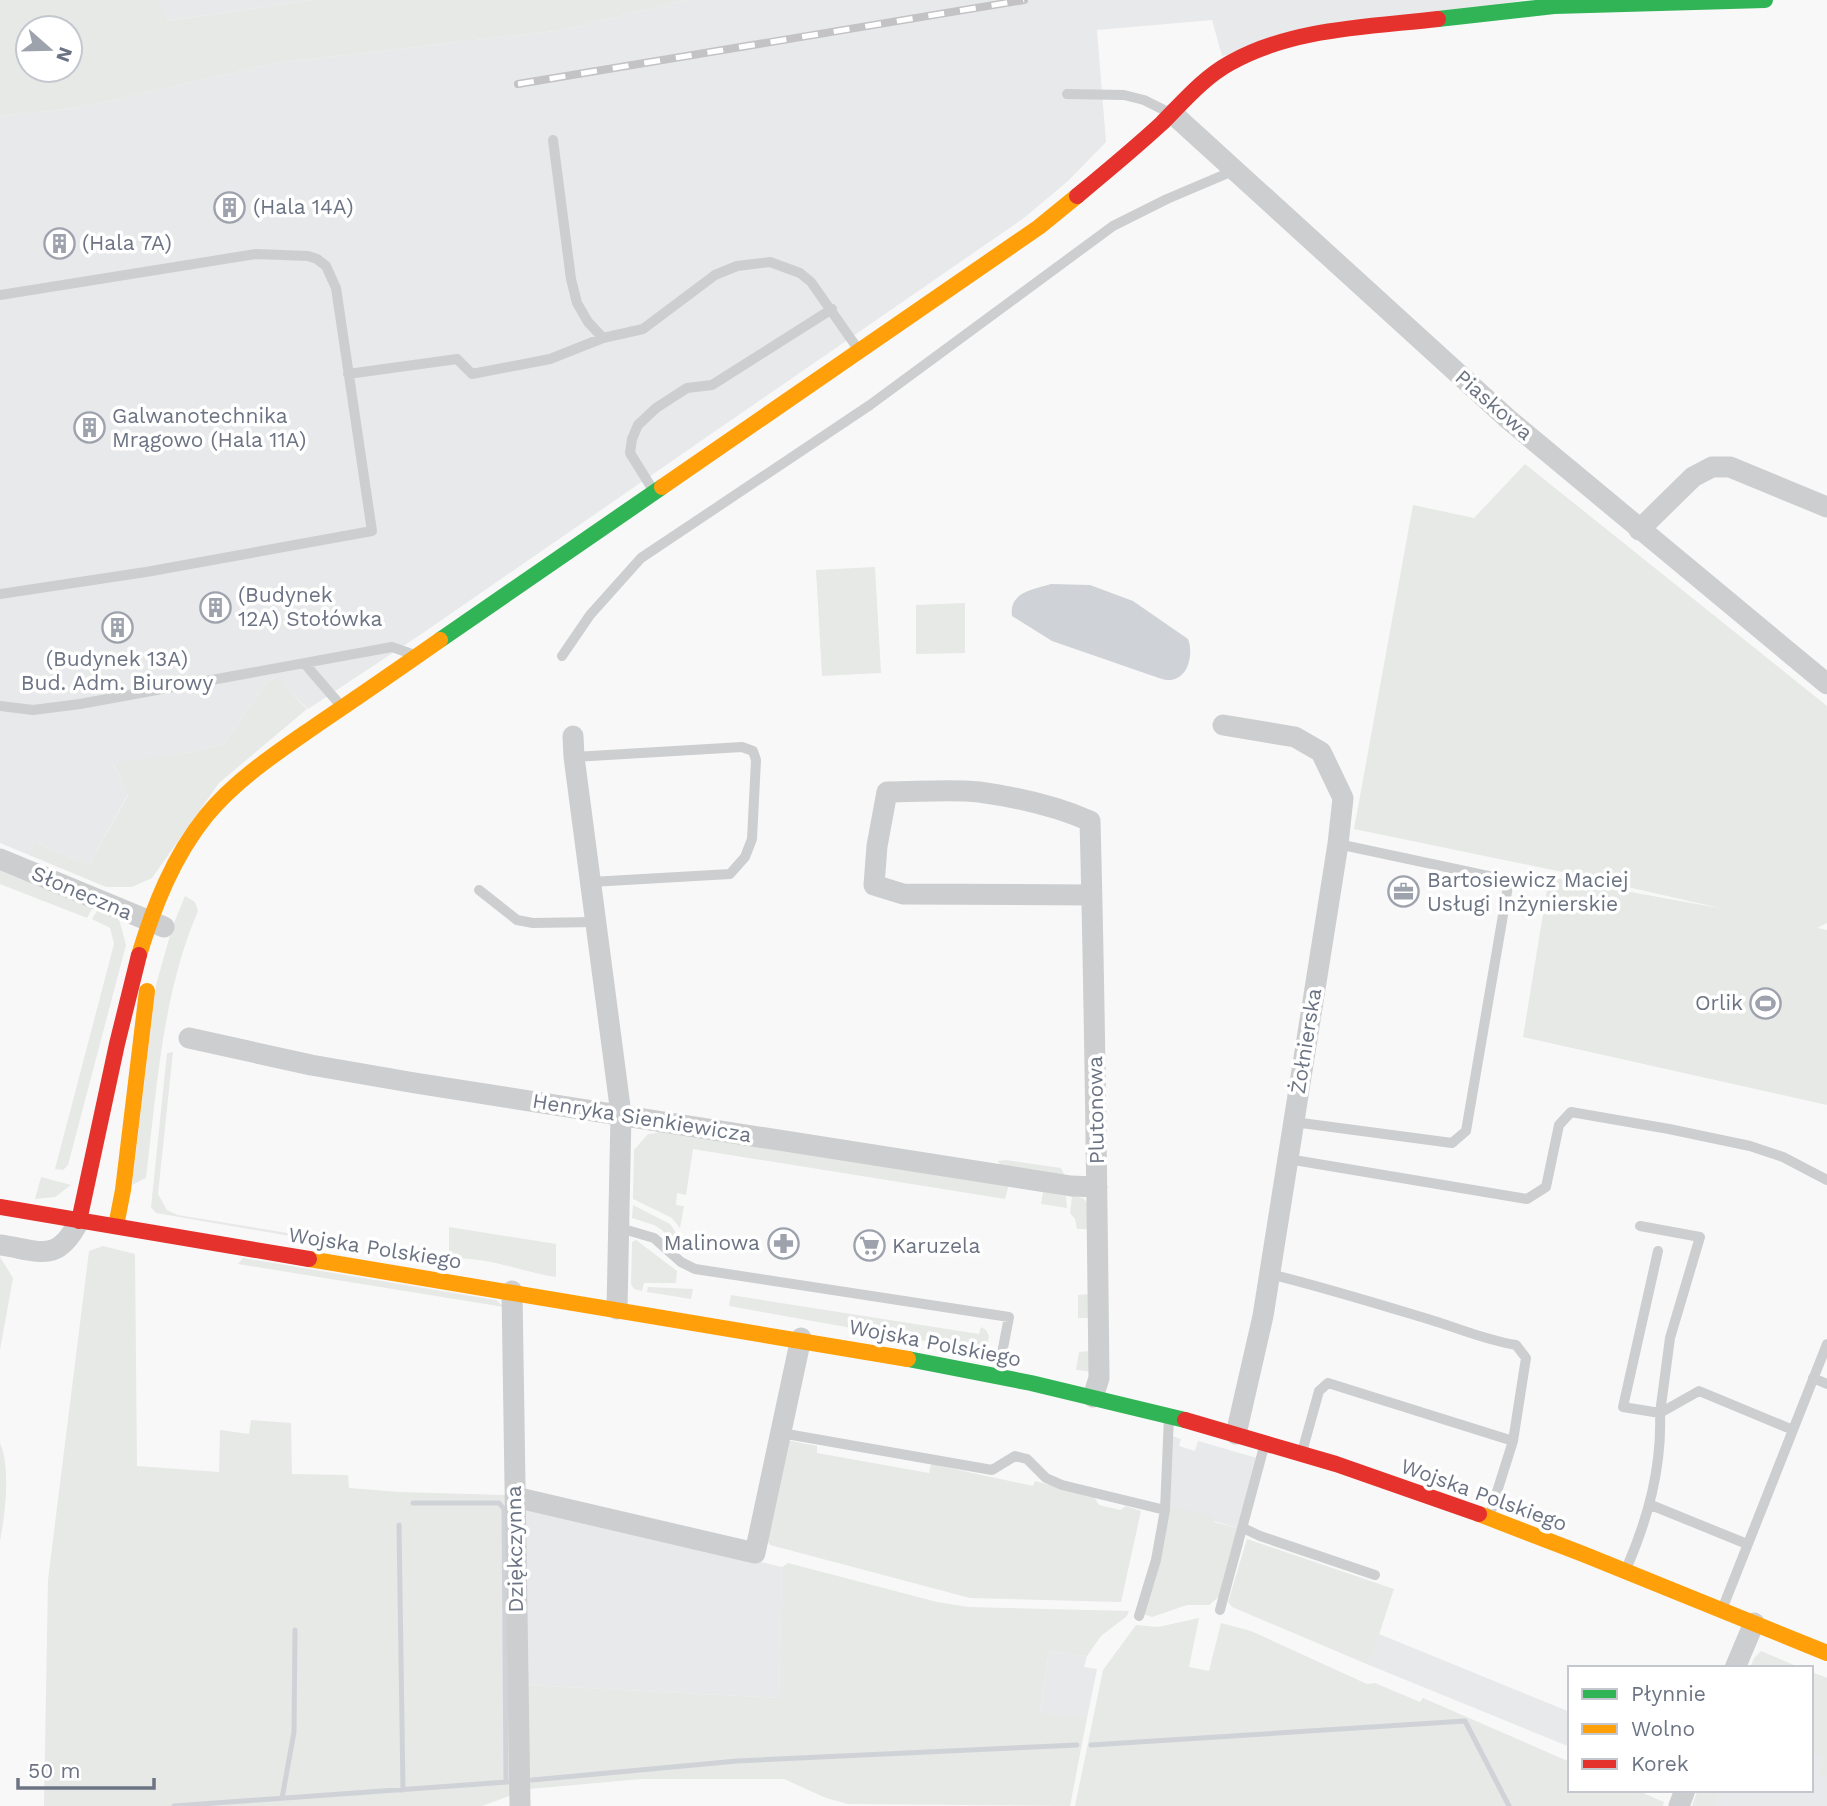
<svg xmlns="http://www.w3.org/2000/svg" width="1827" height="1806" font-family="'Work Sans',sans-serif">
<rect width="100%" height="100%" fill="#f8f8f8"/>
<!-- built -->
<path fill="#e8e9ea" d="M160,0H313L166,21Z
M686,0H1523L1222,56L1212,20L1097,30L1106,142L1068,181L1024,218L420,635L308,709L275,677L267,682L224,744L192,752L113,764L128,794L89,865L34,842L29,855L0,843V116L82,107L276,63L563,30Z
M1172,1436L1181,1439L1179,1446L1195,1451L1198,1441L1257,1458L1237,1528L1170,1508Z
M536,1508L782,1567L779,1698L527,1685L521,1512Z
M1379,1634L1570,1712V1747L1369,1665Z
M1049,1651L1087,1656L1084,1667L1097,1669L1087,1718L1040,1714Z
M1811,1672L1827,1678V1806H1692L1698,1790H1811Z"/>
<!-- green -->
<path fill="#e6e9e6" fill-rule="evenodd" d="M0,0H160L167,21L313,0H686L563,30L276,63L82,107L0,116ZM28,28H70V70H28Z
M1525,464L1827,706V923L1817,928L1827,930V1105L1523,1037L1549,877L1724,909L1553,870L1354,829L1413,505L1474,518Z
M875,567L881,673L822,676L816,570Z
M965,603V653L916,654V605Z
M276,677L307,709L219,783L152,878L132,887H106L29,855L34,842L89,865L128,795L113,763L192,752L224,744L267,682Z
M0,868L93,907L87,918L0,884Z
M185,896L195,902L198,911C162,995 157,1088 146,1178L132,1185L156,985L172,928Z
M98,909L119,919L126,945L68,1165L63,1170L55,1169L114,944L110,928L92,919Z
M173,1052L158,1194L167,1210L178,1215L354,1244V1247L156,1213L151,1207L167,1053Z
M658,1128L1009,1184L1005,1199L693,1149L686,1195L677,1193L676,1205L684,1206L680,1228L672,1218L633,1199L634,1150L648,1134L657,1133Z
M1006,1160L1061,1168L1066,1178L1002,1168L998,1161Z
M41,1177L71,1185L55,1197L35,1199Z
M1043,1192L1066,1196L1067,1208L1041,1204Z
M1072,1196L1083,1198L1087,1203L1088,1229H1077L1075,1219L1070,1213Z
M633,1205L670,1224L679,1237L677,1248L662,1230L654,1225L632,1218Z
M449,1227L556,1244V1277C521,1272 485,1255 449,1259Z
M636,1240L677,1271L676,1283H644L642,1291L634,1289L631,1284L632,1242Z
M103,1246L135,1254L137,1466L219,1472L220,1430L249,1434L251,1420L291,1423L292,1474L348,1475L349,1488L400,1492L506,1495L515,1794L482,1806H44L48,1580L89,1251Z
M0,1257L13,1278L0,1350Z
M243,1258L496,1300L504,1307L238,1264Z
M648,1287L693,1289L691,1299L647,1292Z
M1089,1294L1090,1318H1078V1295Z
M731,1295L979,1334L981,1327L986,1330L989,1336L986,1352L729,1306Z
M1090,1351L1093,1372L1076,1370L1079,1352Z
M786,1440L817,1446V1453L929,1473L931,1464L1033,1486L1035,1481L1094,1497L1099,1505L1120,1510L1126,1506L1141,1511L1121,1602L970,1598L770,1545L764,1536Z
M0,1443C11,1467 5,1516 0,1541Z
M1170,1508L1213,1515L1214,1522L1240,1529L1221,1595L1209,1605H1187L1152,1617L1143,1614L1160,1557Z
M1247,1539L1394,1589L1369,1665L1232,1607L1228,1602Z
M788,1563L937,1602L969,1607L1129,1611L1127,1616L1101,1636L1087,1656L1049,1651L1040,1713L1087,1718L1070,1806L848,1804L826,1798L784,1779H641L530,1789L527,1685L779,1698L782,1567Z
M1199,1618L1189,1667L1209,1671L1221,1623L1251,1631L1367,1684L1375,1683L1420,1702L1423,1698L1570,1762V1790H1636L1664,1802L1663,1806H1075L1103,1670L1136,1625L1158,1627Z
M1761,1651L1801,1668H1750L1754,1658Z
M1811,1672L1827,1678V1776L1819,1775L1826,1757L1811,1751Z
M1698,1790H1720L1714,1806H1692Z"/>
<!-- water -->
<path fill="#cfd3d7" d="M1051,584L1090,585L1133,601L1188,639C1193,651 1190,674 1175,679C1168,682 1159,678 1153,676L1052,641L1012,616C1009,592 1032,590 1051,584Z"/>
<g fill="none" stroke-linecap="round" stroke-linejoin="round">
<!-- stream -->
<path stroke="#cfd3d7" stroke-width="5" d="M413,1503H499L504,1509L506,1782
M399,1525L403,1790
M1091,1745L1465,1721L1509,1806
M532,1780L737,1761L1077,1745
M282,1798L294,1732L295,1630
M174,1806L507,1782"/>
<!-- lane -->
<path stroke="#cdcecf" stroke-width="10" d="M1067,94L1124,95L1144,100L1170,113
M553,140L571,279L577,303L588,322L603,338
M0,295L256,254L308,256L317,259L326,266L336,288L372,531L146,572L0,594
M348,374L457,359L472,374L550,359L603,338L643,329L715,275L737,266L770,262L800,273L811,282L858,349
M653,490L630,453L632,439L638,425L656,408L687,388L712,385L832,309
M562,656L590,615L641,558L870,405L1113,226L1167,199L1233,171
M305,664L342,707
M0,706L33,710L80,704L392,647L412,654
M574,757L742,747L753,751L756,760L752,839L745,857L730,874L591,882
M479,890L517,920L533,923L595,922
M1294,1122L1452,1143L1466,1131L1508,886L1493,877L1338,844
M1288,1159L1527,1199L1546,1187L1559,1125L1571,1112L1669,1129L1750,1146L1783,1157L1827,1180
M1640,1226L1700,1237L1670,1338L1660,1413L1623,1407L1658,1251
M620,1228L654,1238L681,1262L695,1269L1009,1317L998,1374
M1270,1274C1323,1287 1375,1303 1428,1319C1458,1328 1485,1340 1516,1345L1526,1358L1513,1441L1490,1514
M1813,1378L1827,1384
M781,1433L992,1470L1015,1456L1027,1459L1046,1478L1062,1485L1165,1510
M1302,1452L1319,1391L1328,1383L1513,1441
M1651,1505L1747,1544
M1243,1528L1260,1536L1375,1575
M1627,1567C1648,1518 1662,1468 1660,1413L1699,1391L1793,1430
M1723,1607L1827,1344
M1220,1610L1265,1443
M1139,1616L1156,1560L1165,1510L1169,1416"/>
<!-- street -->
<path stroke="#cdcecf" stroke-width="21" d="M1173,114L1508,419L1827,684
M1639,530L1693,477L1712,467H1730L1827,507
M1223,725L1295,737L1321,752L1343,798L1338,844L1263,1316L1236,1434
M573,736L574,757L621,1114L617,1309
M0,859L164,927
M1092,895L903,894L874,885L877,846L887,792C917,792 949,789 979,792C1016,797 1056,806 1090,821C1095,1007 1097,1192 1099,1378L1093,1397
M189,1038L311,1065L415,1083L1071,1186L1097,1187
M0,1245C41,1251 57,1264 79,1221
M512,1291L520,1806
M515,1497L755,1553L801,1338
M1735,1668L1754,1623
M1679,1806L1685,1790"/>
<!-- fast -->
<path stroke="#30b455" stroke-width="16" d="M1438,19L1554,6L1765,0
M440,640L662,487
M908,1359L1031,1383L1185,1420"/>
<!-- slow -->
<path stroke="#ff9f0a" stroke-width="16" d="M662,487L1039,227L1077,196
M139,955C154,906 173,857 206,816C237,778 281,750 321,722C361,695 400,668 440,640
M116,1226L123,1190L147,991
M309,1259L908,1359
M1479,1514L1583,1554L1827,1653"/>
<!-- jam -->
<path stroke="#e5322d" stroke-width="16" d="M1077,196C1106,172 1135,148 1162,123C1184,101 1203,78 1230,63C1292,28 1369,27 1438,19
M0,1207L309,1259
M79,1221L117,1044L139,955
M1185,1420L1336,1464L1479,1514"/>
<defs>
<path id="rail" d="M518,84L1024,0"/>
</defs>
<!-- rail casing -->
<use href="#rail" stroke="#c3c3c5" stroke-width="8"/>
<!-- rail -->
<use href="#rail" stroke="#fff" stroke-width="5" stroke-dasharray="16" stroke-linecap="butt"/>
</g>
<!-- icons -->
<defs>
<symbol id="building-ring" viewBox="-11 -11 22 22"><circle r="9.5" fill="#fff" stroke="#9da2ad" stroke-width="1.5"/><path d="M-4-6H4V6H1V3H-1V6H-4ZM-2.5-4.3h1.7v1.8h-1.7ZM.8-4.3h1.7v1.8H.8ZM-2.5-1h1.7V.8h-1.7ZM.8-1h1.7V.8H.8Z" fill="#9da2ad"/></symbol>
<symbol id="office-ring" viewBox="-11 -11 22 22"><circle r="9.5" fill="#fff" stroke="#9da2ad" stroke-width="1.5"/><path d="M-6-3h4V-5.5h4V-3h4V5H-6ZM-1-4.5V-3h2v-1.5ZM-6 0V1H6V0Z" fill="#9da2ad"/></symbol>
<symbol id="stadium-ring" viewBox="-11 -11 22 22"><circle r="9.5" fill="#fff" stroke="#9da2ad" stroke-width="1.5"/><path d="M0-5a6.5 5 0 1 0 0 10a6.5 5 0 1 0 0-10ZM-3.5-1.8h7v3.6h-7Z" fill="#9da2ad"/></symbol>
<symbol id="pharmacy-ring" viewBox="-11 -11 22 22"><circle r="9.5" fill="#fff" stroke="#9da2ad" stroke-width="1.5"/><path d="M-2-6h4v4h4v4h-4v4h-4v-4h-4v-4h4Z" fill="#9da2ad"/></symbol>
<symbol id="supermarket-ring" viewBox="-11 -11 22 22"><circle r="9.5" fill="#fff" stroke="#9da2ad" stroke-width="1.5"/><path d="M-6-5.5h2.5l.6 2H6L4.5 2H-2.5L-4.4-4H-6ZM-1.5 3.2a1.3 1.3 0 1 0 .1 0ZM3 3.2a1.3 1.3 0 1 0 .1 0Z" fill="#9da2ad"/></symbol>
</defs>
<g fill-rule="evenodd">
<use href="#building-ring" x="212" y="190" width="35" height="35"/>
<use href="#building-ring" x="42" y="226" width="35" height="35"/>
<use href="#building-ring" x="72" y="410" width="35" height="35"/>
<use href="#building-ring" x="198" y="590" width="35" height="35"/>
<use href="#building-ring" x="100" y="610" width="35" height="35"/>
<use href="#office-ring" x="1386" y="874" width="35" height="35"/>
<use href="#stadium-ring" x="1748" y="986" width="35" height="35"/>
<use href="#pharmacy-ring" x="766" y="1226" width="35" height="35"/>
<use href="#supermarket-ring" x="852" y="1228" width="35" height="35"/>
</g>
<g text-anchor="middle" stroke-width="7" stroke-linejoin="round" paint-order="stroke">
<!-- poi labels -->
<g font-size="21" fill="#6c7484" stroke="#fff" text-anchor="start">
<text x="253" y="214">(Hala 14A)</text>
<text x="82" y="250">(Hala 7A)</text>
<text x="112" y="423">Galwanotechnika<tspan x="112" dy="24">Mrągowo (Hala 11A)</tspan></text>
<text x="238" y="602">(Budynek<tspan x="238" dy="24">12A) Stołówka</tspan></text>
<text x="117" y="666" text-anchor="middle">(Budynek 13A)<tspan x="117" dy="24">Bud. Adm. Biurowy</tspan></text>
<text x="1427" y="887">Bartosiewicz Maciej<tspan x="1427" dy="24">Usługi Inżynierskie</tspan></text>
<text x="1743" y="1010" text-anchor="end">Orlik</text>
<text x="760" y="1250" text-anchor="end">Malinowa</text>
<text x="892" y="1253">Karuzela</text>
</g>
<!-- street labels -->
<g font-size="21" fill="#6c7484" stroke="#fff">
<text transform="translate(1494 405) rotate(41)" y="7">Piaskowa</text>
<text transform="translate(82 893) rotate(23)" y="7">Słoneczna</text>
<text transform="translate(1306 1041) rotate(-81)" y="7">Żołnierska</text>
<text transform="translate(1096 1110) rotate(-91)" y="7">Plutonowa</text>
<text transform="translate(642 1118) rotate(9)" y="7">Henryka Sienkiewicza</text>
<text transform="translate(375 1248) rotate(9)" y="7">Wojska Polskiego</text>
<text transform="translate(935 1343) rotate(11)" y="7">Wojska Polskiego</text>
<text transform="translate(1484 1495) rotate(20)" y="7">Wojska Polskiego</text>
<text transform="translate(515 1549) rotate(-91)" y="7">Dziękczynna</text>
</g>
</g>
<!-- legend -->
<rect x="1568" y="1666" width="245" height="126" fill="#ffffff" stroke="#c4c7ce" stroke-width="2"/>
<rect x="1582" y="1689" width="35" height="10" fill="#30b455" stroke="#c4c7ce" stroke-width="2"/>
<text x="1631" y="1701" font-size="21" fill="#6c7484">Płynnie</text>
<rect x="1582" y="1724" width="35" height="10" fill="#ff9f0a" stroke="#c4c7ce" stroke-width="2"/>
<text x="1631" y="1736" font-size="21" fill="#6c7484">Wolno</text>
<rect x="1582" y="1759" width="35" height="10" fill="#e5322d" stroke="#c4c7ce" stroke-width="2"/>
<text x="1631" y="1771" font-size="21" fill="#6c7484">Korek</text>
<!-- north arrow -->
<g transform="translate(49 49) rotate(110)"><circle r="33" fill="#ffffff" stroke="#c4c7ce" stroke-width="2"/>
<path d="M0-5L12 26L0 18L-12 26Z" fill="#9da2ad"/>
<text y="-10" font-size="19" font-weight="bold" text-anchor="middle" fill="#6c7484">N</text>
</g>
<!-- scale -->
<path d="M18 1778v10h136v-10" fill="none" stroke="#6c7484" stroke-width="3.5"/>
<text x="28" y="1778" font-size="21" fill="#6c7484" stroke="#ffffff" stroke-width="5" paint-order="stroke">50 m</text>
</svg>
